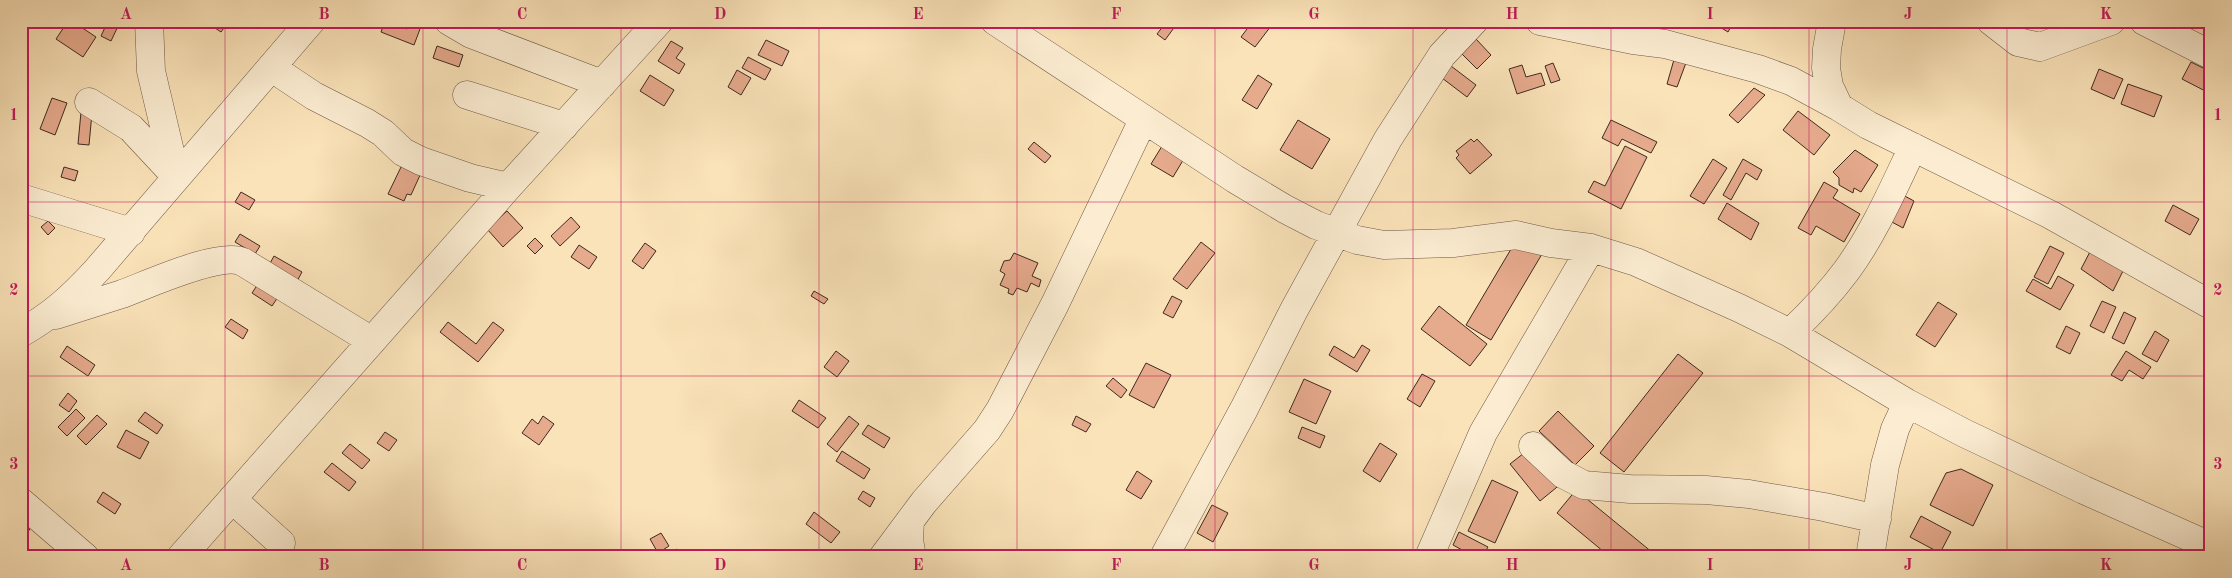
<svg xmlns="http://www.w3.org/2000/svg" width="2232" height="578" font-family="'Old Standard TT',serif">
<rect width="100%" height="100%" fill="#fbe3b9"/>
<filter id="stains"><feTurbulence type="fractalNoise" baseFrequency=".004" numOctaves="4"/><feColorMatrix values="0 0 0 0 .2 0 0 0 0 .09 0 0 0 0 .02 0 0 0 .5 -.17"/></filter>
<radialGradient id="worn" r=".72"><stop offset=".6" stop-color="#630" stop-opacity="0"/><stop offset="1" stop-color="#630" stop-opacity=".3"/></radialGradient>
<!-- building -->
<path fill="#e6aa8d" stroke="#3f2a1f" d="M68,21H72L96,37L83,57L56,39Z
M108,21L120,22L111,41L101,36Z
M211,21H229L221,32L209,24Z
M385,21L407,29L410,21H423L414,45L381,32Z
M1167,21H1179L1165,40L1157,34Z
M1253,21L1274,22L1255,47L1241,37Z
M1710,21H1734L1728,32Z
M1476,39L1491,55L1477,69L1458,50L1467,42L1471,44Z
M766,40L789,51L782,66L758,55Z
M671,41L683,48L676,58L685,64L679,74L658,61Z
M437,46L463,55L459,67L433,58Z
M1675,56L1687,60L1677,87L1667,84Z
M748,57L771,69L765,80L742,68Z
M2191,62L2211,72V94L2182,79Z
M1553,63L1560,80L1551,83L1545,66Z
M1522,65L1526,77L1541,73L1545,85L1517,94L1509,69Z
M1451,66L1476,85L1467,97L1442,78Z
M2099,69L2123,79L2114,99L2091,89Z
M737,70L751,78L741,95L728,87Z
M650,75L674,90L664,106L640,91Z
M1258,75L1272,84L1257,109L1242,100Z
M2128,84L2162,96L2154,117L2121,104Z
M1754,88L1765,95L1738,123L1729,115Z
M52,98L67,103L55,135L40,129Z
M1798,111L1830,135L1814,155L1783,130Z
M81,112L92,113L89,145L78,144Z
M1298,120L1330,139L1312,169L1280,150Z
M1611,120L1657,142L1651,153L1622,139L1618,146L1602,138Z
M1167,138L1188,152L1173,177L1151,164Z
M1471,139L1474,142L1477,139L1492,155L1470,174L1456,158L1459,155L1456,151Z
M1034,142L1051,156L1045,163L1028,149Z
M1625,146L1647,157L1621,209L1588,192L1594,181L1605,186Z
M1855,150L1878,165L1861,192L1854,188L1853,193L1839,185V178L1833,172Z
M1713,159L1727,168L1704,204L1690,196Z
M1743,159L1762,170L1757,180L1746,173L1731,200L1723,195Z
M402,165L421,173L411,195L407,194L404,201L388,194Z
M64,167L78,171L75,181L61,177Z
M1824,182L1838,190L1833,198L1860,214L1844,242L1816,226L1811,235L1798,228Z
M241,192L255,200L249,210L235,202Z
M1901,194L1914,201L1903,228L1890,221Z
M1727,203L1759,223L1751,240L1718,219Z
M2173,205L2199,219L2190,235L2165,221Z
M507,211L523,228L503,247L487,229Z
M571,217L580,227L560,246L551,236Z
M48,221L55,228L48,235L41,227Z
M240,234L260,246L255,254L235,242Z
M535,238L543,246L535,254L527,246Z
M1517,239L1542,254L1491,340L1466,325Z
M1201,242L1215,253L1187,289L1173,279Z
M645,243L656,251L643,269L632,261Z
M579,245L597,257L589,269L571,257Z
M2050,246L2064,253L2048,284L2034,277Z
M2093,246L2125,267L2113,291L2081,269Z
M1014,253L1038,263L1032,276L1041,280L1039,287L1031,283L1027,292L1017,288L1013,295L1008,293L1009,289L1000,285L1005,274L1000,271L1004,261L1010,260Z
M274,256L302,272L296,283L268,267Z
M2058,276L2074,285L2060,310L2026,291L2033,279L2051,289Z
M258,284L278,297L272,306L252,293Z
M814,291L828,299L824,304L811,296Z
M1172,296L1182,301L1173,318L1163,313Z
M2102,301L2116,307L2104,333L2090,326Z
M1938,302L1957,314L1935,347L1916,335Z
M1439,306L1487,344L1470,366L1421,329Z
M2124,312L2136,318L2124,344L2112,338Z
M231,319L248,330L243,339L225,327Z
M448,322L476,344L493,322L504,330L478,362L440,332Z
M2066,326L2080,333L2070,354L2056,347Z
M2155,331L2169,340L2157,362L2142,354Z
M1362,345L1370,350L1357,372L1329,355L1334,346L1354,358Z
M67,346L95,365L88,376L60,357Z
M836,351L849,361L837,377L824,367Z
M2126,351L2151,367L2143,379L2129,370L2122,381L2111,375Z
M1678,354L1703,373L1624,472L1600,453Z
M1146,363L1171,375L1154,408L1129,395Z
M1422,374L1435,381L1420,407L1407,399Z
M1113,378L1127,390L1121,398L1106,386Z
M1304,379L1331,391L1316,424L1289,412Z
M68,393L77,401L69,412L59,405Z
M799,400L826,418L818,428L792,411Z
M76,409L85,418L67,436L58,427Z
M1558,411L1594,446L1575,465L1539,431Z
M145,412L163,425L157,434L138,421Z
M97,415L107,424L86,445L77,436Z
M543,416L554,424L539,445L522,433L532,419L538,424Z
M849,416L859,424L837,452L827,444Z
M1076,416L1091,424L1086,432L1072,425Z
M868,425L890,438L884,448L862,434Z
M1302,427L1325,436L1320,448L1298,438Z
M126,430L149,442L140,459L117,447Z
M385,432L397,440L389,451L377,443Z
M1380,443L1397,454L1380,482L1363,471Z
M350,444L370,460L362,469L342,453Z
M1533,446L1562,483L1540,501L1510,464Z
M842,451L870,469L864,479L836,461Z
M332,463L356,482L349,491L324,472Z
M1961,469L1993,485L1973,526L1930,505L1946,473Z
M1137,471L1152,481L1141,499L1126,490Z
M1492,480L1518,492L1495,543L1468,531Z
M1576,490L1658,557H1610L1557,513Z
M863,491L875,498L870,507L858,499Z
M103,492L121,504L115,514L97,502Z
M1212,505L1228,513L1213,542L1197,533Z
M814,512L840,532L831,543L806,524Z
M1921,516L1951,532L1940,553L1910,537Z
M21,522L31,527L23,540L21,539Z
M1459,532L1488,547L1482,557H1475L1453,545Z
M661,533L669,546L658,553L650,539Z
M677,549L682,557H664Z"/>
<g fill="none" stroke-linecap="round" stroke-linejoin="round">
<defs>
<path id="minor" d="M149,21L151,71L176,177
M449,21L471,34L602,84
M995,21L1235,179L1285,209L1316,225L1357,240L1384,245L1453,243L1516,235L1551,243L1591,248L1636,262L1739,308L1790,333L1907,403L1964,433L2084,490L2210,546
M1540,21L1633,40L1665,44L1758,69L1791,81L1839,107
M1832,21L1827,49L1826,68L1829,86L1839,107L1868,125L2051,215L2211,305
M1991,21L2018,42L2040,47L2111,21
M2144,21L2211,55
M272,68L314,96L367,123L383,133L403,152L421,161L470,178L508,187
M467,95L564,126
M89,102L131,128L172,172
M21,198L131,232
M56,315C78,308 100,301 122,294C147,285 220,251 243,262L372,341
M21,333C54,314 72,297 97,270L311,21
M1790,333C1811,313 1830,293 1847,270C1874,233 1893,189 1913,147
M1533,446L1563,474L1584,485L1630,489L1706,490L1749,494L1824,507L1877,519
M232,499L281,543
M21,502L85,557
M910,521L909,540L912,557
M181,557L508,187L659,21
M883,557L924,502L987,430L1000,410L1055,304L1143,120
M1164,557L1244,409L1294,310L1388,139L1442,55L1474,21
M1429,557L1483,433L1591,248
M1870,557L1885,465L1895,429L1907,403"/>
</defs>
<!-- minor casing -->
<use href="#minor" stroke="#6e5846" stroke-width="29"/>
<!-- minor -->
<use href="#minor" stroke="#fcedd2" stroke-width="28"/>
</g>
<!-- grid -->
<path fill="none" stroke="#c2185b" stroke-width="1" stroke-opacity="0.55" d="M225,21V557M423,21V557M621,21V557M819,21V557M1017,21V557M1215,21V557M1413,21V557M1611,21V557M1809,21V557M2007,21V557M21,202H2211M21,376H2211"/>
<!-- margin -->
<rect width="2232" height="578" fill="none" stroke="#fbe3b9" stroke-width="55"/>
<rect x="28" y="28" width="2176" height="522" fill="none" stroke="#c2185b" stroke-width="2"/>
<g font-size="16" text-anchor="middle" font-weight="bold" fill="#c2185b">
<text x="126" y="19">A</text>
<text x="324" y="19">B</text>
<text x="522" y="19">C</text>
<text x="720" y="19">D</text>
<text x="918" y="19">E</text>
<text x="1116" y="19">F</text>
<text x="1314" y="19">G</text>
<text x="1512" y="19">H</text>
<text x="1710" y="19">I</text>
<text x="1908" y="19">J</text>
<text x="2106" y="19">K</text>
<text x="14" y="120">1</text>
<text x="2218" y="120">1</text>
<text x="14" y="295">2</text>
<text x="2218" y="295">2</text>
<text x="14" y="469">3</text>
<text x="2218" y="469">3</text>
<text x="126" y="570">A</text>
<text x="324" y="570">B</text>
<text x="522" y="570">C</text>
<text x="720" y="570">D</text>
<text x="918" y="570">E</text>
<text x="1116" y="570">F</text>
<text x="1314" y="570">G</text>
<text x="1512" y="570">H</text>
<text x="1710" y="570">I</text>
<text x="1908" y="570">J</text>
<text x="2106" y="570">K</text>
</g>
<rect width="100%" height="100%" filter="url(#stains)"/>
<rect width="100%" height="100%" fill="url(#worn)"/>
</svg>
